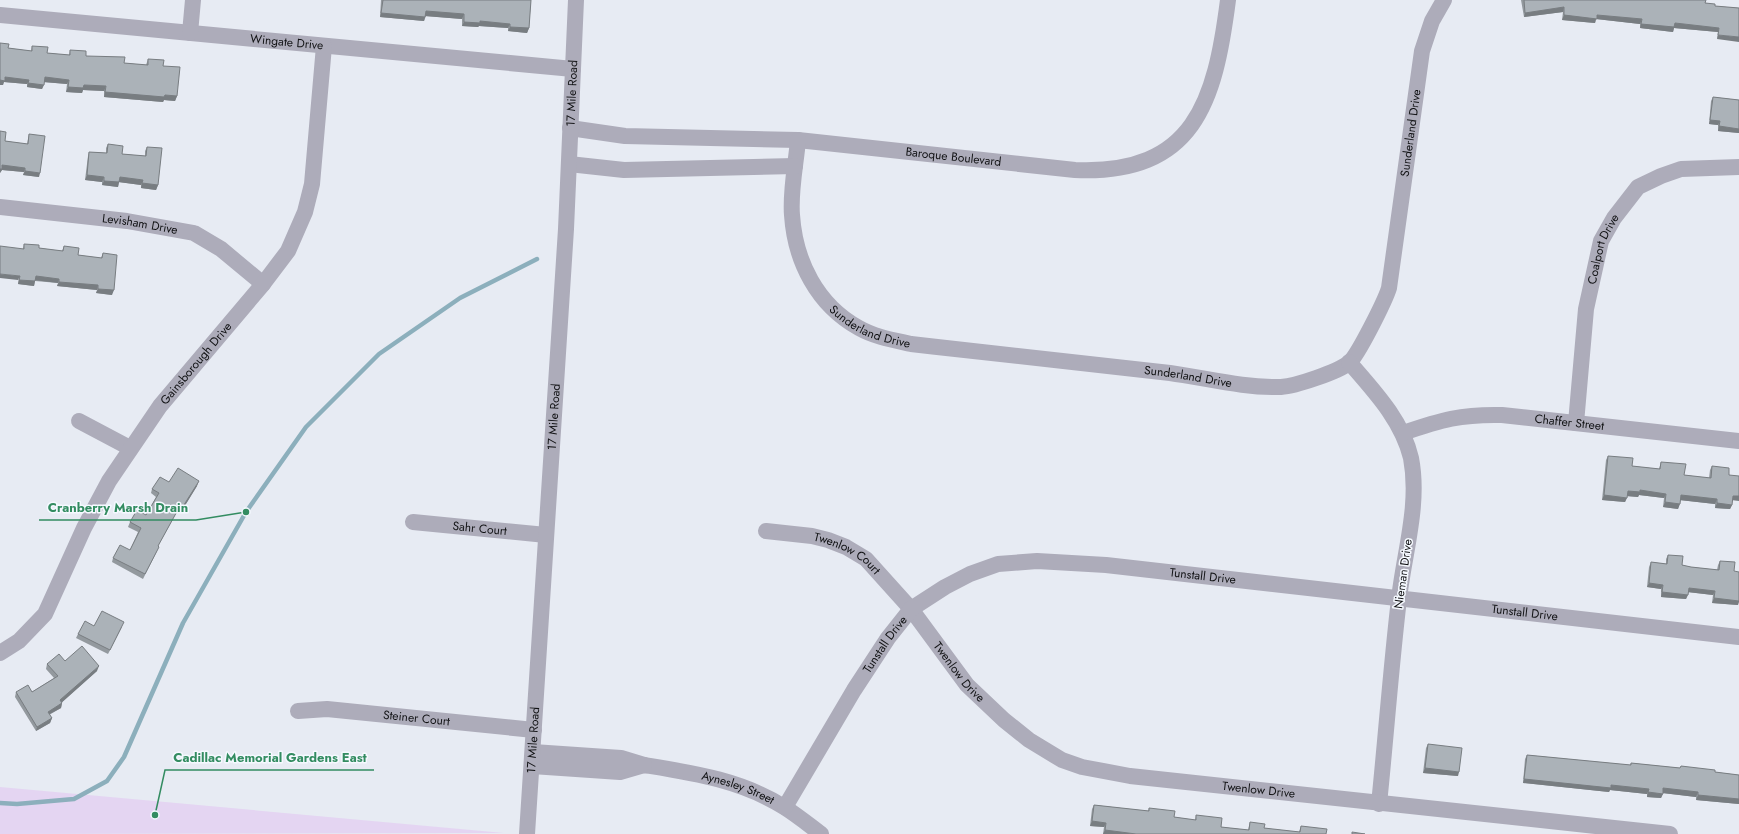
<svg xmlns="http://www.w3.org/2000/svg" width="1739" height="834" font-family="Jost,sans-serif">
<rect width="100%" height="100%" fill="#e7ebf3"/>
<!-- green -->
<path fill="#e4d5f2" d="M0,787L504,833L0,834Z"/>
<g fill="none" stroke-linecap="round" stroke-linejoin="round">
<!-- stream -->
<path stroke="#8cafbc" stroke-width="4.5" d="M0,803L17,804L74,799L107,781L124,757L183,623L246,512L306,427L379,354L460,298L537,259"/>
<!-- street -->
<g stroke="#adacba" stroke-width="16">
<path id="s1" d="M0,15L573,69"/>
<path d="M190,33L193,0"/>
<path id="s2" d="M570,128L625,136L798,140L1075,170C1195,175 1215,101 1228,0"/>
<path id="s3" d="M798,140C796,164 790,191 792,215C795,261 817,305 859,328C875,337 893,340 911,344C997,354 1083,363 1170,373C1206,378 1244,388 1281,387C1296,386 1337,372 1349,363C1358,355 1385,301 1389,288L1422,51L1432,21L1444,0"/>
<path d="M569,164L624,170L795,166"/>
<path id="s4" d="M0,207L127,221L194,233L221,249L263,284"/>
<path d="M1349,362C1374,391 1402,420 1411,458C1420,505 1404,553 1399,599C1391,667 1386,736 1379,804"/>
<path d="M79,421L130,448"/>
<path id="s5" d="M1576,423L1586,309L1601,241L1614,218L1638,187L1661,176L1681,169L1739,167"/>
<path id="s6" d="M1403,433C1441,420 1461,414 1502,415L1739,441"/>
<path id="s7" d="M413,522L546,535"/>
<path id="s8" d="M766,531L812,536L828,540L846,547L866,559L911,609L967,685L1004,720L1029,740L1062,760L1082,767L1130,776L1670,834"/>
<path id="s9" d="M0,653L19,641L45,614L84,528L109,481L160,406L263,284L288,251L305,212L312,184L324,46"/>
<path id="s10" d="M298,711L327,709L534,730"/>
<path id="s11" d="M644,765C693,773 741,780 784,807C797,815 809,825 821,834"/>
<path d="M532,766L620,772L644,765L621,758L533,752"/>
<path id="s12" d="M785,807L854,690L888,638L911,609L945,587L970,574L998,564L1037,561L1106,565L1739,637"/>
<path id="s13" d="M527,834L566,229L576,0"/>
</g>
</g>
<!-- wall -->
<path fill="#93999e" d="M381,0H531L529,28L527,33L508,31V28L479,26L478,27L462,26V19L426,16L424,21L380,17Z
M1521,0H1706L1705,3L1715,6L1739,8L1717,39L1718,32L1674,28L1673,32L1640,28V24L1596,19L1595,23L1562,20L1563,12L1524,17Z
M32,46L47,53L69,55L70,50L86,56L124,63L146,65L148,59L163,66L177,96L175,101L164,100L163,102L104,97V91L83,90L82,93L66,92L67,84L44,82L42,89L27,87V84L4,82L3,85L8,48L31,51Z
M1713,97L1739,100V133L1718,131V125L1709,124L1711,101Z
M29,134L39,177L23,175L24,172L2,170L0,173L5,141L27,144Z
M108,144L122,154L145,156V151L147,147L158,185L156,190L141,188V185L119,182L118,187L102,185V182L85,180L88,156L89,152L106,153V148Z
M24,244L39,248L62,251L64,246L78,255L101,258L103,253L112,295L96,293L97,290L57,286L58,283L35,281L34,286L18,284L23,248Z
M1608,456L1632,466L1659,469L1661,462L1684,475L1709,478L1710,470L1712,466L1729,475L1732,500V505L1730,509L1715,508V504L1680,500L1678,509L1663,507L1664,498L1639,495L1638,497L1627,496L1625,502L1602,500L1606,460Z
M169,482L197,486L181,512L178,510L158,546L157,551L143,579L112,562L113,558L130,550L138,532L128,527L130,522L146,515L156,497L151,493L152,489Z
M1668,555L1682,565L1691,567L1717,570L1718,565L1720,561L1734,571L1738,605L1712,603L1713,595L1688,592L1686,599L1661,597V589L1647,587L1649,567L1651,562L1666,564V559Z
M94,626L122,627L108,654L76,638L78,634Z
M65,661L97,671L62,702V703L61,708L49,715L52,718L50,723L36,731L15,697L16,692H32L54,678L46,669L47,664Z
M1428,744L1458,776L1423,773L1426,748Z
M1527,755L1630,765L1631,763L1680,768L1681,766L1715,772L1739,775V804L1696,800V797L1663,793L1661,798L1647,797V794L1610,790L1609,792L1523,783L1525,759Z
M1094,805L1148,811L1149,808L1174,817L1195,820L1196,815L1221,827L1248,830L1250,822L1264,828L1299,832L1301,826L1326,834H1103L1104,827L1090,826L1092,809Z"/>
<!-- shaded-wall -->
<path fill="#787d81" d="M1564,7L1563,12L1524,17L1525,13Z
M426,11L464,14L462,19L424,16Z
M381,13L425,17L424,21L380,17Z
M1564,15H1597L1642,19L1640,24L1596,19L1595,23L1562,20Z
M480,21L510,24L508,28L479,26L478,27L462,26L464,22Z
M1675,23L1719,28L1718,32L1674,28L1673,32L1640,28L1641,24Z
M510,27L529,28L527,33L508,31Z
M1718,35L1739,37V42L1717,39Z
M5,77L29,80L27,84L4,82L3,85H0V80Z
M45,77L69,80L67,84L43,82Z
M28,83L44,85L42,89L27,87Z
M84,85L106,86L104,91L83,90L82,93L66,92L68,87Z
M105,92L165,95L177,96L175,101L164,100L163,102L104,97Z
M1710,120L1720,121L1718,125L1709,124Z
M1719,126L1739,129V133L1718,131Z
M2,165L25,168L24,172L2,170L0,173V169Z
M25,171L40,173L39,177L23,175Z
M87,175L104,177L102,182L85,180Z
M120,177L143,180L141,185L118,182Z
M104,181L119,182L118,187L102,185Z
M142,183L158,185L156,190L141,188Z
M0,274L20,276L18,280L0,278Z
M36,276L59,279L58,283L34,280Z
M19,280L35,281L34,286L18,284Z
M59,282L98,285L97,290L57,286Z
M98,289L114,290L112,295L96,293Z
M199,481L197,486L181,512L182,508Z
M1640,490L1666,494L1664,498L1639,495L1638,497L1626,496L1628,491Z
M1604,495L1627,498L1625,502L1602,500Z
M1681,495L1717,499L1715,504L1679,500Z
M1733,496H1739V501L1731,500Z
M1665,502L1680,504L1678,509L1663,507Z
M1717,503L1732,505L1730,509L1715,508Z
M1649,583L1663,585L1661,589L1647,587Z
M1689,588L1715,591L1713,595L1687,592Z
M1662,592L1688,595L1686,599L1661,597Z
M1714,598L1739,601V602L1738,605L1712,603Z
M99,666L97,671L59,705L60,700Z
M62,703L61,708L46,716L48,712Z
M52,718L50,723L36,731L37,727Z
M1425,768L1459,772L1458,776L1423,773Z
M1524,779L1611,785L1649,789L1647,794L1610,790L1609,792L1523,783Z
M1663,788L1698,792L1696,797L1662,793Z
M1648,792L1663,794L1661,798L1647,797Z
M1698,795L1739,799V804L1696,800Z
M1092,821L1106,823L1104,827L1090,826Z
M1105,830L1136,834H1103Z"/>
<!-- building -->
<path fill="#abb2b8" stroke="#787d81" d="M383,0H531L529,28L510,27V24L480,21V23L464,22V14L426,11L425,17L381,13Z
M1524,0H1706L1705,3L1715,4V6L1739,8V37L1718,35L1719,28L1675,23L1674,27L1641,24L1642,19L1597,15V19L1564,15V7L1525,13Z
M0,43L9,44L8,48L32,51V46L48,47L47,53L70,55V50L86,51V56L125,57L124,63L148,65V59L164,60L163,66L180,67L177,96L165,95L164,97L105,92L106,86L84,85L83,88L68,87L69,80L45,77L44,85L28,83L29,80L5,77V81L0,80Z
M1713,97L1739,100V129L1719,126L1720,121L1710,120Z
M0,131L6,132L5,141L28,144L29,134L45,136L40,173L25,171V168L2,165V169H0Z
M108,144L123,146L122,154L146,156L147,147L162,148L158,185L142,183L143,180L120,177L119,182L104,181V177L87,175L89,152L107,153Z
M24,244L39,245V248L63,251L64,246L79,248L78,255L102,258L103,253L117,255L114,290L98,289V285L59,282V279L36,276L35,281L19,280L20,276L0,274V246L24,249Z
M1608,456L1633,458L1632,466L1660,469L1661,462L1686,464L1684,475L1711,478L1712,466L1729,468V475L1739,476V496H1733L1732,505L1717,503V499L1681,495L1680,504L1665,502L1666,494L1640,490V492L1628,491L1627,498L1604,495Z
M178,468L199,481L182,508L180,506L158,546L159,547L145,574L113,558L120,545L130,550L141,528L130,522L137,510L146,515L159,493L152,489L160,477L169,482Z
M1668,555L1683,556L1682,565L1691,567L1719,570L1720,561L1735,562L1734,571L1739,572V601L1714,598L1715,591L1689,588L1688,595L1662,592L1663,585L1649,583L1651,562L1667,564Z
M102,611L124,622L110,650L78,634L85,621L94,626Z
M82,646L99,666L60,700L62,703L48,712L52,718L37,727L16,692L28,685L32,692L58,676L47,664L59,654L65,661Z
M1428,744L1462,748L1459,772L1425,768Z
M1527,755L1631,765V763L1680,768L1681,766L1715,770V772L1739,775V799L1698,795V792L1663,788V794L1648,792L1649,789L1611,785V788L1524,779Z
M1094,805L1149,811V808L1175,811L1174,817L1196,820V815L1222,818L1221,827L1249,830L1250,822L1265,824L1264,828L1300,832L1301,826L1327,829L1326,834H1136L1105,830L1106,823L1092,821Z
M1352,832L1365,834H1352Z"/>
<g text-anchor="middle" stroke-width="3" stroke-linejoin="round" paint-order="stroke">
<!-- street labels -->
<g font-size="12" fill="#101113" stroke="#f5f9ff">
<text dy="4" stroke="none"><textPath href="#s1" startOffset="288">Wingate Drive</textPath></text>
<text dy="4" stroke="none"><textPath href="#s13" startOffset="742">17 Mile Road</textPath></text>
<text dy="4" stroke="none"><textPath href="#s3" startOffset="954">Sunderland Drive</textPath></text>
<text dy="4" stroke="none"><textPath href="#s2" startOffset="385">Baroque Boulevard</textPath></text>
<text dy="4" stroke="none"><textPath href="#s4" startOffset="141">Levisham Drive</textPath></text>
<text dy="4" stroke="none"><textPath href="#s5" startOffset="177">Coalport Drive</textPath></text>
<text dy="4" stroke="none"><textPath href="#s3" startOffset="222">Sunderland Drive</textPath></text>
<text dy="4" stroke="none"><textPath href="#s9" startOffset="354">Gainsborough Drive</textPath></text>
<text dy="4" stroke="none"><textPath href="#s3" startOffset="546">Sunderland Drive</textPath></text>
<text dy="4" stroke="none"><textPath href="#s13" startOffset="418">17 Mile Road</textPath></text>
<text dy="4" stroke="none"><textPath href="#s6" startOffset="169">Chaffer Street</textPath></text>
<text dy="4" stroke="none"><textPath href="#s7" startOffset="67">Sahr Court</textPath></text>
<text dy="4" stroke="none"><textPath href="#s8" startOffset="86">Twenlow Court</textPath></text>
<text transform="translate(1403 574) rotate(-82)" y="4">Nieman Drive</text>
<text dy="4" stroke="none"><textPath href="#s12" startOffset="539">Tunstall Drive</textPath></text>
<text dy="4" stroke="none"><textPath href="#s12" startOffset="863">Tunstall Drive</textPath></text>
<text dy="4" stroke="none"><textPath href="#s12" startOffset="191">Tunstall Drive</textPath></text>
<text dy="4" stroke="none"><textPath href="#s8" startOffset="252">Twenlow Drive</textPath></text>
<text dy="4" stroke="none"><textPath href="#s10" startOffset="119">Steiner Court</textPath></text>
<text dy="4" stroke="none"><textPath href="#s13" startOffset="94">17 Mile Road</textPath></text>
<text dy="4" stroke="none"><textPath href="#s11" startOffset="97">Aynesley Street</textPath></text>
<text dy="4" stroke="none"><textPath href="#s8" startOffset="588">Twenlow Drive</textPath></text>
</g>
</g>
<!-- callouts -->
<path fill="none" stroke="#338c61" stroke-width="1.5" d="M246 512L196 520H39M155 815L165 770H374"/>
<g fill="#338c61" stroke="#f5f9ff" stroke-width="1.5">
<circle cx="246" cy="512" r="4"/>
<circle cx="155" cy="815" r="4"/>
</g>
<g font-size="13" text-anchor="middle" font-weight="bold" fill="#338c61" stroke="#f5f9ff" stroke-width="3" stroke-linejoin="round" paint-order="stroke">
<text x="118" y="512">Cranberry Marsh Drain</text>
<text x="270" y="762">Cadillac Memorial Gardens East</text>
</g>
</svg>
